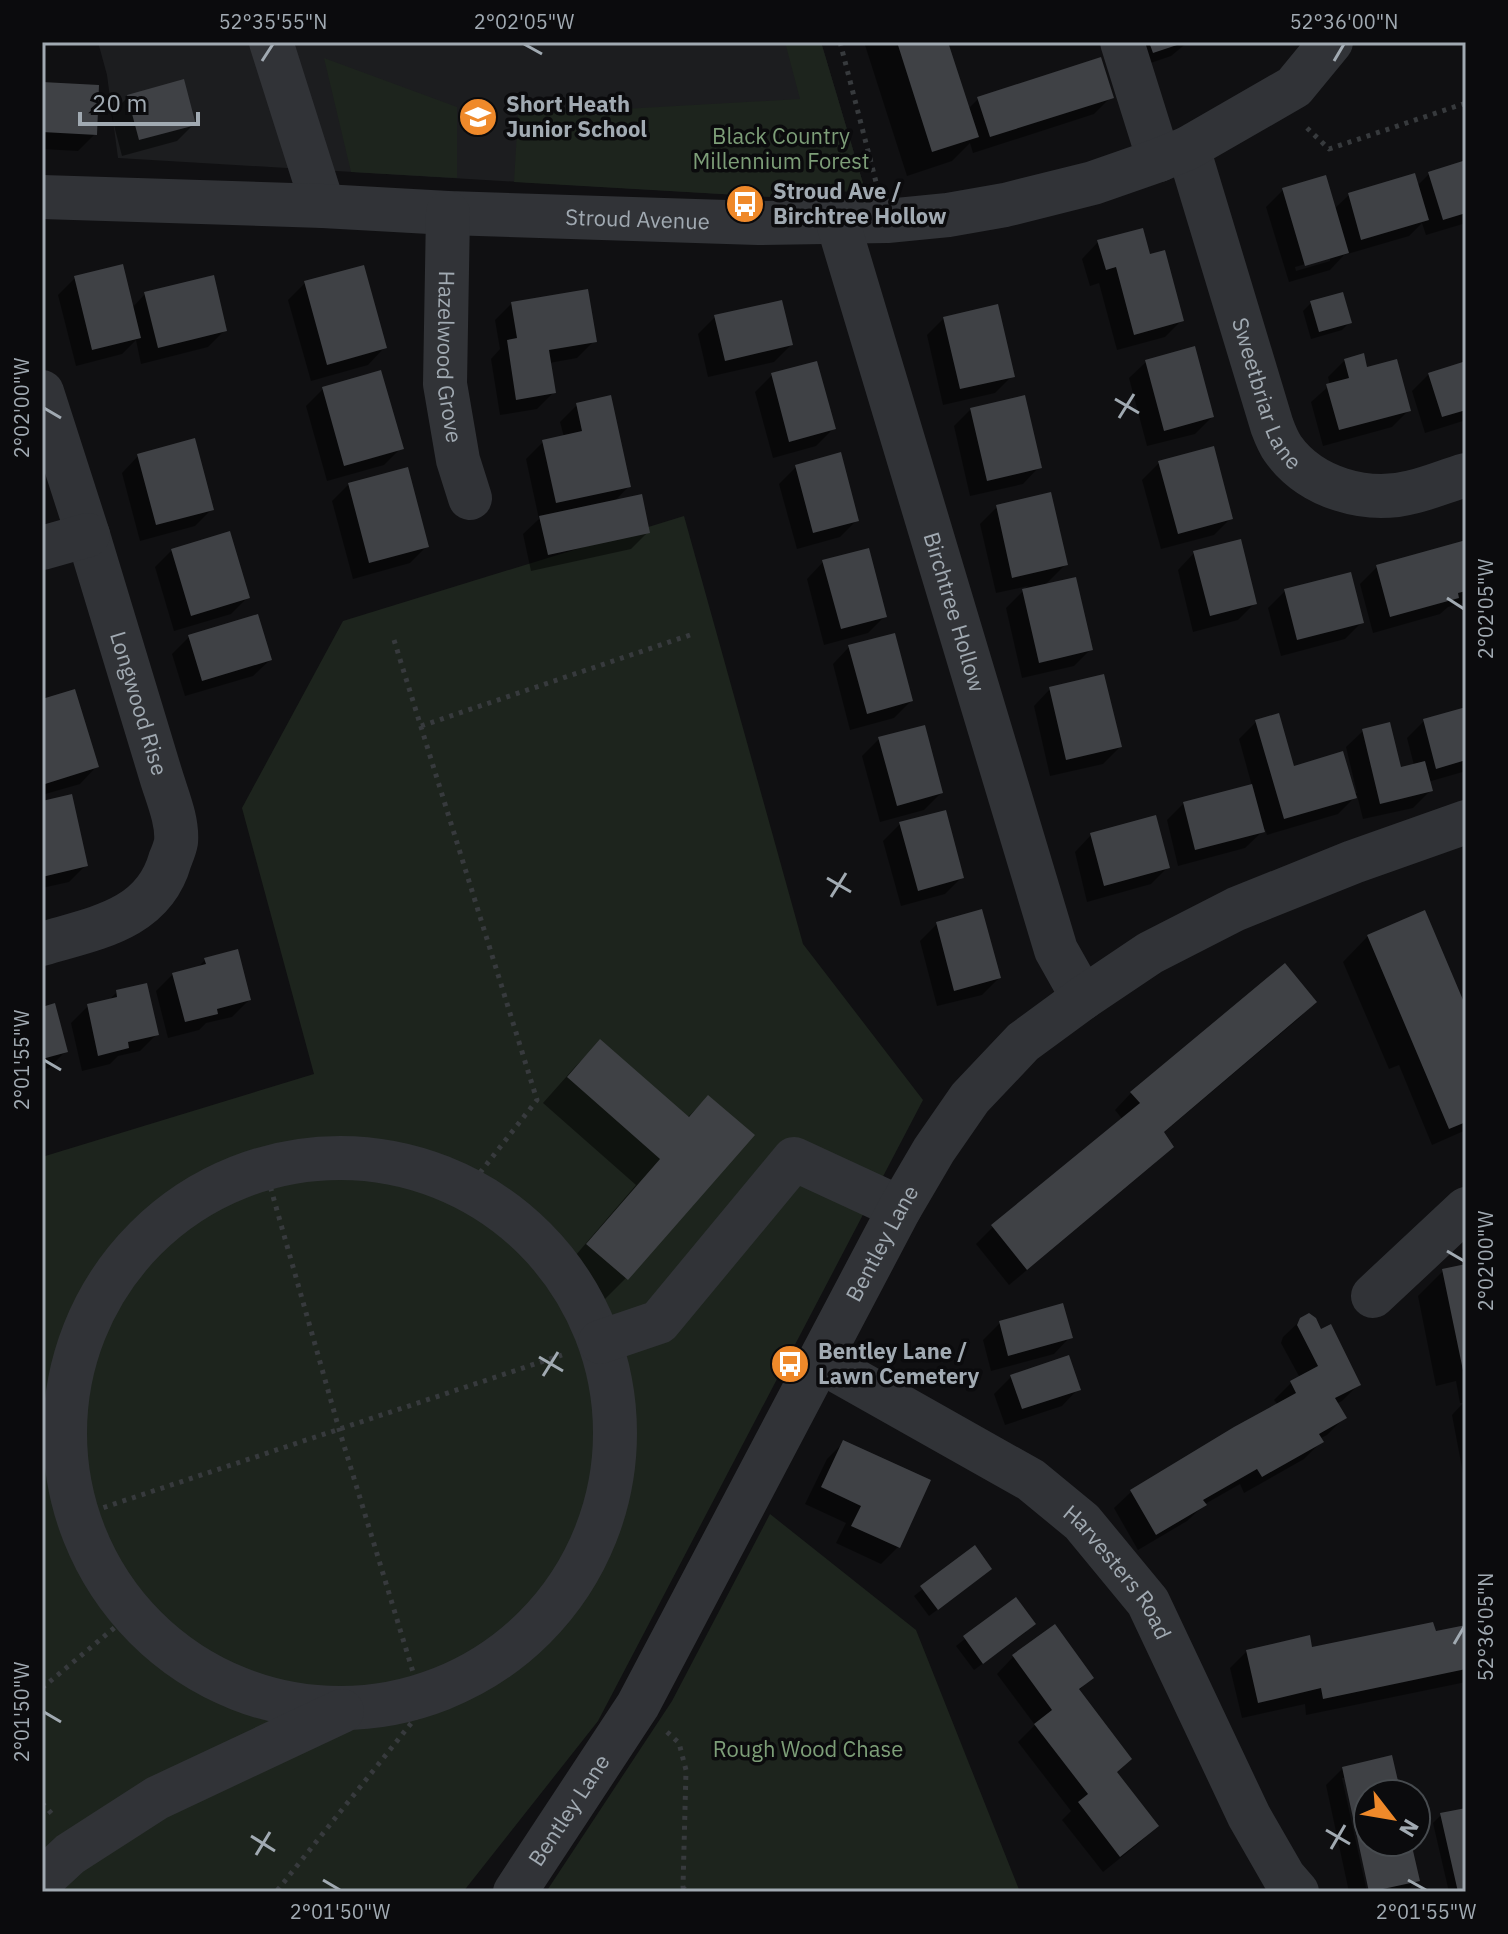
<svg xmlns="http://www.w3.org/2000/svg" width="1508" height="1934" font-family="'IBM Plex Sans',sans-serif">
<rect width="100%" height="100%" fill="#101012"/>
<!-- built -->
<path fill="#1c1d1f" d="M98,42H821L865,190L772,197L118,158L107,75Z"/>
<!-- green -->
<path fill="#1d241d" d="M785,42H821L865,190L772,197L514,182L518,115L800,99Z
M324,58L457,107V178L351,172Z
M684,516L803,944L923,1100L598,1721L463,1892H42V1157L314,1074L242,808L343,621Z
M770,1514L916,1630L1020,1892H546L672,1701Z"/>
<!-- shadow -->
<path fill="#0007" fill-rule="evenodd" d="M864,42H946L968,109L978,99L1111,97L1094,114L973,153L970,143L952,161L907,176Z
M1127,42H1188L1171,56L1136,68Z
M42,84L95,134L78,151L42,149Z
M128,97L194,124L177,141L122,156L111,114Z
M1466,163V223L1426,235L1422,223L1409,236L1344,255L1330,270L1289,282L1266,207L1283,190L1334,209L1349,195L1417,186L1430,173ZM1330,257V261L1296,271L1295,267Z
M1098,242L1148,257L1182,320L1165,337L1117,350L1099,283L1090,286L1082,259Z
M75,278L132,308L145,294L225,330L208,347L141,364L136,340L122,354L76,366L58,295Z
M305,283L384,348L368,365L311,381L288,300Z
M512,303L594,341L577,358L549,363L554,392L537,409L500,415L491,359L500,349L495,320Z
M1311,303L1350,322L1342,330L1311,339L1303,311Z
M715,317L791,345L774,362L708,377L698,334Z
M944,318L1012,376L995,393L943,405L927,335Z
M1345,360L1366,370L1409,410L1392,427L1323,446L1311,402L1330,385L1328,377Z
M1146,362L1212,417L1195,434L1147,446L1129,378Z
M1466,363V420L1425,433L1412,391L1429,374Z
M772,375L833,429L816,446L773,458L755,392Z
M323,389L401,448L384,465L327,481L306,406Z
M577,405L629,486L614,502L648,532L631,549L531,571L523,534L539,519L526,459L543,442L564,437L560,422Z
M971,409L1039,467L1023,484L970,496L954,426Z
M138,456L212,509L195,526L140,541L122,473Z
M1159,463L1231,518L1214,535L1161,549L1142,480Z
M796,467L857,520L840,537L797,549L779,484Z
M349,484L427,546L410,563L353,579L332,501Z
M997,507L1066,564L1044,586L1091,649L1074,666L1022,678L1006,608L1028,586L996,593L980,524Z
M1466,542V602L1448,607L1440,614L1373,633L1360,584L1377,567Z
M172,550L248,597L231,614L174,631L155,567Z
M1194,553L1255,603L1238,620L1193,632L1178,570Z
M823,562L885,616L868,633L824,645L807,579Z
M1285,591L1362,622L1345,639L1281,656L1268,608Z
M189,637L270,660L253,676L185,696L172,654Z
M849,647L911,701L894,718L850,730L833,664Z
M1050,689L1120,747L1103,764L1050,776L1034,706Z
M42,701L96,767L80,784L42,795Z
M1466,709V771L1428,782L1430,791L1413,808L1363,819L1357,795L1338,814L1267,835L1265,829L1245,848L1178,866L1167,820L1184,803L1252,786L1239,739L1256,722L1278,716L1293,768L1353,793H1357L1346,747L1363,731L1400,769L1414,765L1407,738L1424,721Z
M879,739L941,793L924,810L880,822L862,756Z
M42,803L86,865L69,882L42,888Z
M900,824L962,877L945,894L901,906L883,841Z
M1091,835L1167,868L1151,884L1087,902L1075,852Z
M937,924L999,978L982,995L937,1006L920,941Z
M1368,936L1466,1012V1130L1432,1145L1399,1065L1389,1069L1343,962Z
M205,960L249,1000L232,1017L206,1023L199,1030L168,1038L156,991L173,974L196,969Z
M117,992L157,1034L140,1051L118,1056L110,1064L82,1071L71,1023L88,1006L108,1001Z
M1315,1002L1298,1019L1162,1134L1172,1146L1155,1163L1009,1285L976,1244L993,1227L1123,1120L1115,1110L1131,1093Z
M42,1009L66,1051L49,1068L42,1070Z
M600,1042L687,1118L708,1097L626,1278L601,1303L563,1270L636,1185L543,1103L575,1067Z
M1466,1266V1489L1452,1415L1463,1403H1460L1456,1381L1436,1386L1418,1296L1443,1271Z
M1301,1320L1359,1384L1342,1401L1336,1404L1344,1418L1327,1435L1319,1439L1321,1442L1304,1459L1244,1493L1240,1484L1205,1504L1187,1521L1138,1550L1114,1508L1131,1492L1278,1405L1274,1400L1291,1383L1300,1378L1281,1343L1283,1337Z
M1000,1323L1070,1337L1054,1354L991,1371L983,1340Z
M1011,1377L1078,1389L1062,1406L1005,1425L994,1394Z
M844,1442L898,1547L881,1564L836,1543L846,1523L805,1504L827,1459Z
M974,1548L982,1576L929,1616L914,1596Z
M1015,1599L1026,1632L974,1670L956,1646Z
M1466,1627V1682L1306,1715L1305,1704L1242,1718L1230,1668L1247,1651L1311,1650Z
M1013,1657L1092,1677L1078,1691L1115,1773L1156,1826L1139,1843L1103,1872L1062,1820L1071,1811L1018,1742L1035,1725L997,1674Z
M1343,1768L1399,1794H1368V1842H1409L1417,1880L1406,1892H1371L1346,1778H1342L1367,1892H1349L1326,1785Z
M1466,1810V1892H1449L1433,1823L1441,1815Z"/>
<!-- building -->
<path fill="#3f4145" d="M897,42H948L979,137L932,152Z
M1149,42H1183V43L1153,53Z
M1101,57L1114,98L990,137L977,97Z
M184,79L196,125L139,140L127,95Z
M42,82L99,85L97,135L42,132Z
M1466,160V213L1443,220L1428,172Z
M1415,173L1429,220L1361,240L1348,193Z
M1326,175L1349,253L1305,266L1282,188Z
M1143,228L1150,254L1165,250L1184,321L1134,335L1116,267L1106,270L1097,240Z
M123,264L141,338L92,350L74,276Z
M364,265L387,348L327,365L304,281Z
M214,275L227,331L158,348L144,292Z
M588,289L597,342L549,350L556,393L516,400L507,340L517,338L511,302Z
M1343,292L1352,323L1319,332L1310,301Z
M782,300L793,345L725,361L714,315Z
M998,304L1015,377L960,389L943,317Z
M1195,346L1214,417L1164,431L1145,360Z
M1364,353L1367,367L1397,359L1411,411L1339,430L1326,384L1349,378L1344,359Z
M817,361L836,429L789,442L771,373Z
M1466,361V410L1442,417L1428,373Z
M381,370L404,449L344,466L322,387Z
M611,395L631,487L556,503L542,440L582,431L576,403Z
M1025,395L1042,468L987,481L970,408Z
M195,438L214,510L156,525L137,454Z
M1214,446L1233,519L1178,534L1158,461Z
M841,452L859,521L813,533L795,465Z
M408,467L429,547L369,563L348,483Z
M1051,492L1068,565L1012,578L996,505Z
M642,494L650,533L548,555L539,516Z
M230,531L250,598L191,616L171,549Z
M1241,539L1257,604L1210,616L1193,551Z
M1466,540V591L1458,593L1459,598L1390,617L1376,565Z
M869,548L887,617L841,629L822,560Z
M1351,572L1364,623L1297,640L1284,589Z
M1076,577L1093,650L1039,663L1022,589Z
M258,614L272,660L202,681L188,635Z
M895,633L913,701L867,714L848,645Z
M1104,674L1122,747L1066,760L1049,687Z
M75,689L99,767L45,784L42,774V699Z
M1466,707V760L1436,769L1423,719Z
M1279,713L1294,766L1343,751L1357,798L1284,819L1255,720Z
M1390,722L1401,767L1425,761L1433,791L1380,804L1362,729Z
M925,725L943,793L897,806L878,737Z
M1252,784L1265,832L1195,850L1183,802Z
M72,794L88,866L42,877V801Z
M946,810L964,878L918,891L899,822Z
M1156,815L1170,868L1104,886L1090,833Z
M982,909L1001,978L954,991L936,922Z
M1425,910L1466,1007V1064L1464,1065L1466,1070V1122L1449,1129L1367,935Z
M238,949L251,1000L217,1009L218,1014L185,1022L172,973L206,964L204,958Z
M1285,963L1317,1002L1164,1132L1174,1147L1027,1270L991,1225L1140,1103L1130,1092Z
M147,983L159,1035L128,1042L129,1048L98,1056L87,1004L117,997L116,990Z
M55,1003L68,1052L42,1059V1007Z
M600,1039L689,1117L708,1095L755,1135L628,1280L586,1244L660,1159L567,1077Z
M1466,1264V1380H1465L1442,1269Z
M1063,1303L1073,1338L1008,1356L999,1321Z
M1309,1313L1316,1318L1321,1329L1331,1324L1361,1385L1335,1398L1347,1418L1319,1434L1324,1442L1262,1477L1257,1469L1203,1500L1207,1505L1156,1535L1130,1490L1234,1427L1296,1393L1290,1381L1318,1366L1297,1325L1300,1318Z
M1069,1355L1081,1390L1022,1409L1010,1375Z
M843,1440L931,1480L900,1548L851,1526L861,1506L821,1487Z
M975,1545L992,1569L938,1610L920,1586Z
M1016,1597L1036,1624L983,1664L963,1636Z
M1433,1622L1436,1631L1466,1625V1669L1323,1699L1321,1688L1258,1703L1246,1650L1310,1635L1312,1647Z
M1055,1624L1094,1678L1079,1689L1132,1759L1117,1772L1159,1826L1120,1857L1078,1802L1088,1794L1034,1724L1052,1710L1012,1655Z
M1392,1755L1401,1794H1368V1842H1411L1420,1881L1369,1892L1342,1767Z
M1466,1808V1892H1458L1440,1813Z"/>
<g fill="none" stroke-linecap="round" stroke-linejoin="round">
<!-- path -->
<path stroke="#373a3d" stroke-width="5" stroke-dasharray="4 6" stroke-linecap="butt" d="M840,42L876,182
M1307,128L1329,149L1466,103
M394,640L537,1100L468,1188
M421,726L690,635
M265,1168L339,1429L420,1695L417,1716L276,1892
M75,1517L562,1355
M42,1688L131,1614
M667,1732L679,1743L686,1770L683,1887L688,1892
M42,1803L53,1815"/>
<!-- minor -->
<g stroke="#313337" stroke-width="44">
<path d="M271,42L323,206"/>
<path d="M1122,42L1159,160"/>
<path id="s1" d="M1188,148L1272,426C1275,434 1278,442 1283,449C1311,488 1367,504 1412,492C1430,488 1448,480 1466,475"/>
<path id="s2" d="M42,197L323,206L448,213L758,223L887,221L948,215L1005,205L1093,183L1159,160L1188,148L1294,87L1331,42"/>
<path id="s3" d="M448,213L445,384L458,460L470,498"/>
<path id="s4" d="M838,223L1056,950L1083,998"/>
<path id="s5" d="M42,392L88,535L161,776C167,796 178,821 176,842C175,848 172,855 170,860C153,920 95,928 42,944"/>
<path d="M42,548L88,535"/>
<circle cx="340" cy="1433" r="275"/>
<path d="M1373,1296L1466,1209"/>
<path d="M600,1342L659,1322L794,1159L900,1208"/>
<path id="s6" d="M820,1361L1031,1480L1082,1522L1148,1602L1249,1816L1284,1877L1297,1892"/>
<path d="M42,1880L70,1854L157,1798L342,1711"/>
<path id="s7" d="M515,1892L638,1705L900,1208L934,1150L970,1098L1023,1042L1083,998L1150,953L1236,909L1353,862L1466,822"/>
</g>
</g>
<!-- ticks -->
<path fill="none" stroke="#a1aab2" stroke-width="3" d="M524,44L542,54M262,61L273,44M1334,61L1344,44M1115,399L1139,413M44,408L61,418M1119,418L1134,394M1447,598L1464,609M827,878L851,892M831,897L846,873M44,1060L61,1070M1447,1251L1464,1261M539,1357L563,1371M543,1376L558,1352M1454,1644L1464,1627M44,1712L61,1722M1326,1830L1350,1844M251,1836L275,1851M1331,1849L1345,1825M256,1855L270,1832M323,1880L340,1890M1408,1880L1426,1890"/>
<!-- icons -->
<defs>
<symbol id="school-disc" viewBox="-11 -11 22 22"><circle r="9.5" fill="#ef892a" stroke="#0b0b0d"/><path d="M0-5L7-2L0 1L-7-2ZM-4 1L0 2.5L4 1V4Q0 6-4 4Z" fill="#fff"/></symbol>
<symbol id="bus-disc" viewBox="-11 -11 22 22"><circle r="9.5" fill="#ef892a" stroke="#0b0b0d"/><path d="M-5-6H5V4H4V6H2V4H-2V6H-4V4H-5ZM-3.5-4V0h7V-4ZM-3.5 1.2v1.5H-2V1.2ZM2 1.2v1.5H3.5V1.2Z" fill="#fff"/></symbol>
</defs>
<g fill-rule="evenodd">
<use href="#school-disc" x="456" y="95" width="44" height="44"/>
<use href="#bus-disc" x="723" y="182" width="44" height="44"/>
<use href="#bus-disc" x="768" y="1342" width="44" height="44"/>
</g>
<g text-anchor="middle" stroke-width="7" stroke-linejoin="round" paint-order="stroke">
<!-- poi labels -->
<g font-size="22" font-weight="bold" fill="#a1aab2" stroke="#0b0b0d" text-anchor="start">
<text x="506" y="112">Short Heath<tspan x="506" dy="25">Junior School</tspan></text>
<text x="773" y="199">Stroud Ave /<tspan x="773" dy="25">Birchtree Hollow</tspan></text>
<text x="818" y="1359">Bentley Lane /<tspan x="818" dy="25">Lawn Cemetery</tspan></text>
</g>
<!-- park labels -->
<g font-size="22" fill="#7d9e78" stroke="#0b0b0d">
<text x="781" y="144">Black Country<tspan x="781" dy="25">Millennium Forest</tspan></text>
<text x="808" y="1757">Rough Wood Chase</text>
</g>
<!-- street labels -->
<g font-size="22" fill="#a1aab2" stroke="#0b0b0d">
<text dy="8" stroke="none"><textPath href="#s2" startOffset="596">Stroud Avenue</textPath></text>
<text dy="8" stroke="none"><textPath href="#s3" startOffset="144">Hazelwood Grove</textPath></text>
<text dy="8" stroke="none"><textPath href="#s1" startOffset="258">Sweetbriar Lane</textPath></text>
<text dy="8" stroke="none"><textPath href="#s4" startOffset="406">Birchtree Hollow</textPath></text>
<text dy="8" stroke="none"><textPath href="#s5" startOffset="326">Longwood Rise</textPath></text>
<text dy="8" stroke="none"><textPath href="#s7" startOffset="746">Bentley Lane</textPath></text>
<text dy="8" stroke="none"><textPath href="#s6" startOffset="370">Harvesters Road</textPath></text>
<text dy="8" stroke="none"><textPath href="#s7" startOffset="98">Bentley Lane</textPath></text>
</g>
</g>
<!-- border -->
<rect width="1508" height="1934" fill="none" stroke="#0b0b0d" stroke-width="88"/>
<!-- north arrow -->
<g transform="translate(1392 1818) rotate(121)"><circle r="38" fill="#0b0b0d" stroke="#474b4f" stroke-width="2"/>
<path d="M0-6L14 30L0 20L-14 30Z" fill="#ef892a"/>
<text y="-12" font-size="22" font-weight="bold" text-anchor="middle" fill="#a1aab2">N</text>
</g>
<!-- scale -->
<path d="M80 112v12h118v-12" fill="none" stroke="#a1aab2" stroke-width="4"/>
<text x="92" y="112" font-size="24" fill="#a1aab2" stroke="#0b0b0d" stroke-width="6" paint-order="stroke">20 m</text>
<rect x="44" y="44" width="1420" height="1846" fill="none" stroke="#a1aab2" stroke-width="3"/>
<g font-size="20" text-anchor="middle" fill="#a1aab2">
<text x="273" y="29">52°35'55"N</text>
<text x="524" y="29">2°02'05"W</text>
<text x="1344" y="29">52°36'00"N</text>
<text transform="translate(22 408) rotate(-90)" y="7">2°02'00"W</text>
<text transform="translate(1486 609) rotate(-90)" y="7">2°02'05"W</text>
<text transform="translate(22 1060) rotate(-90)" y="7">2°01'55"W</text>
<text transform="translate(1486 1261) rotate(-90)" y="7">2°02'00"W</text>
<text transform="translate(1486 1627) rotate(-90)" y="7">52°36'05"N</text>
<text transform="translate(22 1712) rotate(-90)" y="7">2°01'50"W</text>
<text x="340" y="1919">2°01'50"W</text>
<text x="1426" y="1919">2°01'55"W</text>
</g>
</svg>
